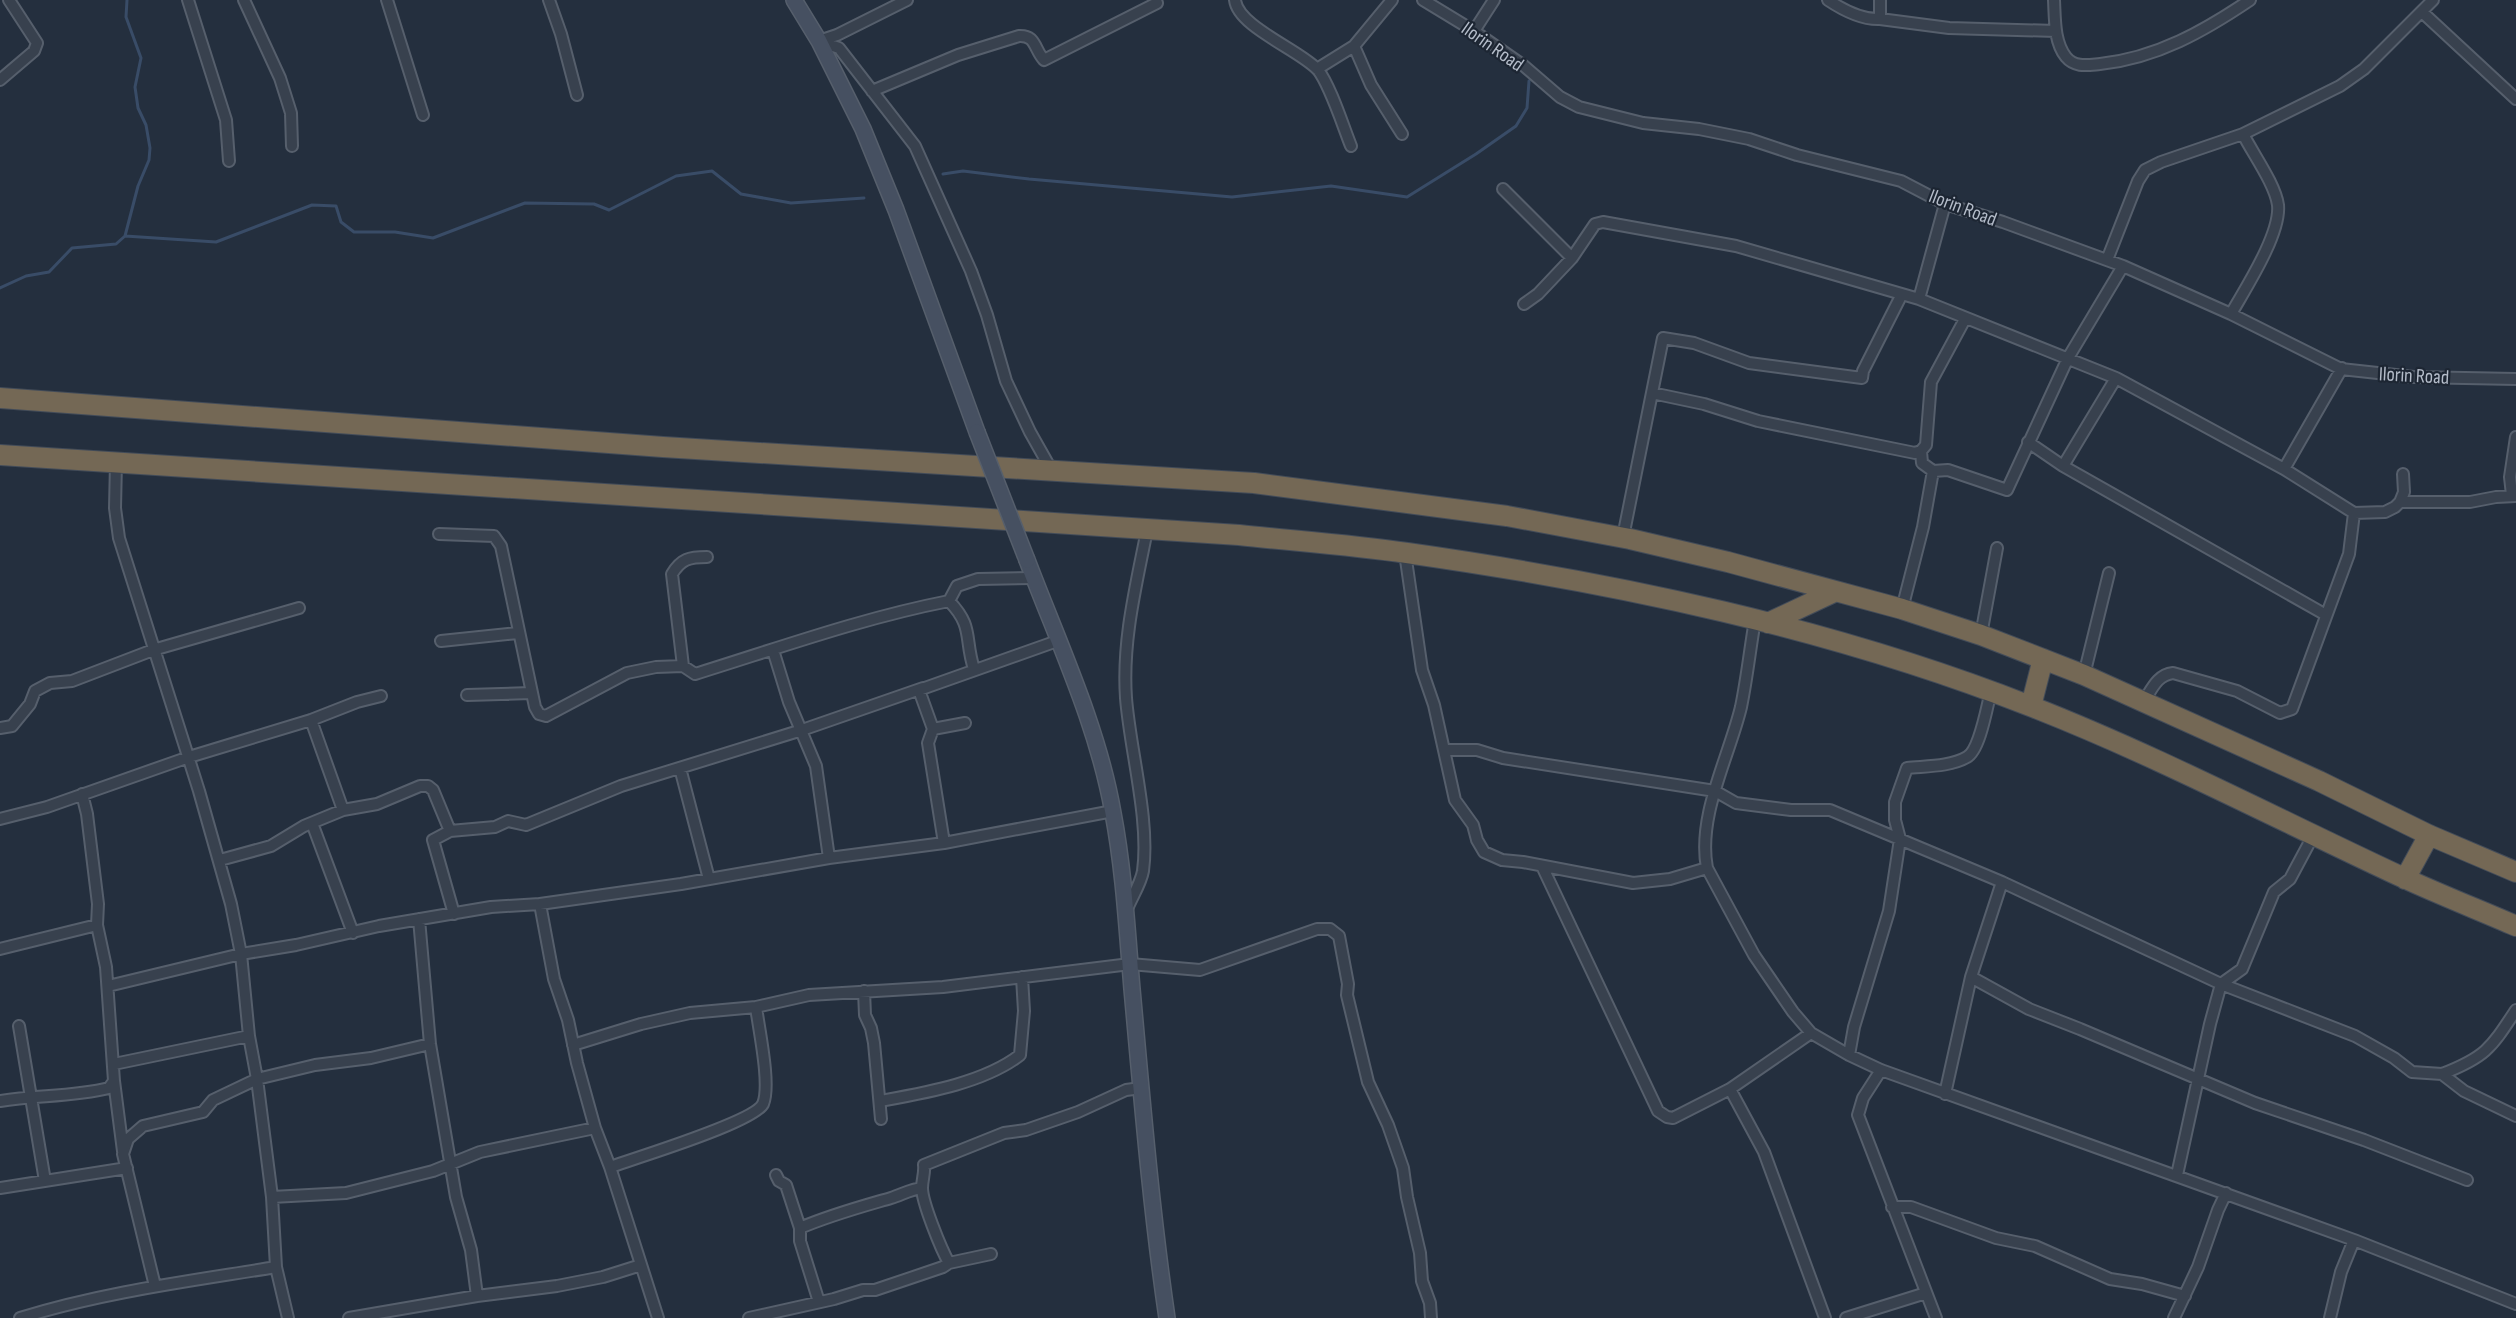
<svg xmlns="http://www.w3.org/2000/svg" width="2516" height="1318" font-family="'Sofia Sans Condensed',sans-serif">
<rect width="100%" height="100%" fill="#242f3e"/>
<g fill="none" stroke-linecap="round" stroke-linejoin="round">
<!-- stream -->
<path stroke="#394c67" stroke-width="3" d="M943,174L963,171L1029,179L1232,197L1331,186L1407,197L1476,154L1516,126L1527,108L1529,81
M125,236L216,242L312,205L336,206L341,222L354,232H395L433,238L525,203L594,204L609,210L676,176L712,171L741,194L791,203L864,198
M0,288L26,276L49,272L72,248L116,244L125,236L138,186L149,160L150,148L146,125L138,108L135,87L141,58L126,17L127,0"/>
<defs>
<path id="minor" d="M188,0L226,120L229,161
M244,0L280,78L291,113L292,146
M387,0L423,115
M549,0L561,34L577,95
M1235,0C1238,27 1300,50 1318,70C1330,85 1343,126 1351,146
M1423,0L1474,31L1524,66L1560,97L1579,107L1643,123L1699,129L1749,139L1797,155L1901,181L1945,204L2003,222L2123,266L2231,314L2341,369L2414,377L2516,379
M1828,0C1843,10 1861,20 1880,19L1949,28L2056,31
M1880,0V19
M2054,0C2055,19 2054,42 2066,57C2075,68 2088,65 2100,64C2157,58 2204,31 2250,0
M2422,12L2516,99
M1474,31L1494,0
M819,41L839,48L915,146L971,271L987,315L1006,381L1030,432L1052,471
M819,41L837,35L907,0
M1354,46L1371,85L1402,134
M1317,69L1354,46L1392,0
M0,80L34,51L37,43L9,0
M872,91L958,55L1019,36C1036,35 1034,49 1044,60L1157,3
M1503,189L1572,258
M2107,260L2138,181L2145,170L2161,162L2243,134L2340,86L2364,69L2433,0
M1919,299L1945,204
M1524,304L1538,294L1572,258L1595,224L1603,222L1736,246L1919,299L2116,378L2284,469L2354,513L2385,512L2395,507L2400,502L2404,492L2403,474
M2231,314C2245,289 2281,234 2278,205C2275,184 2253,154 2243,134
M1652,393L1704,404L1758,421L1915,453L1921,451
M2028,442L2063,466L2326,615
M116,462L115,508L119,538L199,791L231,904L241,954L249,1036L257,1079L272,1197L276,1267L288,1318
M2063,466L2116,378
M2284,469L2342,368
M1933,471L1948,470L2007,490L2068,358L2123,266
M2512,495L2510,477L2516,437
M2400,502H2470L2496,497L2516,496
M439,534L494,536L501,546L535,707L539,714L546,716L627,673L656,667L683,666L695,674C779,648 862,618 949,601L957,586L978,579L1034,578
M1623,537L1663,338L1694,343L1749,363L1862,378L1863,371L1902,294
M1405,553L1422,670L1434,705L1455,800L1473,825L1477,840L1484,852L1502,860L1523,862L1633,883L1670,879L1707,868
M949,601C974,627 964,638 974,669
M1902,609L1923,527L1933,471L1922,463L1921,451L1926,445L1931,382L1965,319
M1755,620C1750,649 1747,678 1741,707C1729,757 1697,816 1707,868L1754,955L1793,1012L1811,1033L1849,1055L1881,1070L2354,1240L2516,1304
M1981,635L1997,548
M441,641L518,633
M773,650L789,702L816,766L829,858
M683,666L672,574C681,559 689,557 707,557
M2084,675L2109,573
M467,695L531,693
M2144,701C2152,689 2157,675 2173,673L2237,691L2280,713L2292,709L2349,554L2354,513
M311,720L343,810
M0,728L12,726L30,704L35,691L50,683L72,681L153,650L299,608
M933,729L965,723
M1445,750H1477L1503,758L1715,791L1736,803L1791,810H1830L2002,882L2221,984L2355,1036L2394,1058L2412,1072L2442,1074L2464,1091L2516,1116
M680,768L709,879
M0,819L47,807L189,757L311,720L357,702L381,696
M312,823L353,933
M450,831L495,827L508,821L526,825L621,786L802,730L923,688
M944,843L928,743L933,729L919,690L1060,640
M220,860L271,846L304,826L343,810L377,804L420,786H428L433,790L450,831L433,840L454,914
M1542,866L1658,1111L1667,1117L1673,1118L1730,1089L1811,1033
M540,904L554,979L568,1020L577,1063L595,1128L610,1167L658,1318
M1127,909C1132,897 1141,883 1143,871C1150,820 1130,750 1126,698C1122,641 1136,586 1147,530
M419,919L430,1044L456,1197L471,1250L477,1296
M0,949L97,925
M1971,977L2029,1009L2080,1029L2255,1103L2364,1140L2467,1180
M108,986L241,954L296,945L379,926L491,907L540,904L681,884L829,858L944,843L1113,811
M864,991L865,1015L871,1028L874,1043L881,1119
M19,1026L45,1181
M573,1045L641,1024L690,1013L756,1007L809,995L943,987L1130,964L1200,970L1317,929H1330L1339,936L1348,984L1347,995L1368,1082L1388,1125L1403,1168L1407,1197L1420,1253L1422,1281L1430,1303L1431,1318
M1849,1055L1854,1027L1889,911L1900,839L1895,820V802L1907,768C1925,766 1950,767 1967,757C1980,750 1987,706 1991,691
M114,1064L249,1036
M1881,1070L1863,1098L1858,1115L1936,1318
M2442,1074C2486,1057 2491,1048 2516,1010
M114,1081L123,1151
M1730,1089L1764,1152L1825,1318
M1945,1094L1971,977L2002,882
M0,1101C36,1095 73,1097 109,1088L114,1081L106,967L97,925L98,904L87,814L82,794
M880,1101C924,1093 984,1083 1020,1055L1024,1011L1022,977
M610,1167C636,1158 754,1122 763,1104C771,1085 759,1030 756,1007
M776,1175L779,1181L786,1185L800,1228V1241L819,1302
M2177,1175L2210,1024L2221,984L2242,969L2274,892L2290,879L2314,834
M0,1188L127,1168
M272,1197L346,1193L433,1171L480,1152L595,1128
M1892,1207H1911L1996,1238L2035,1246L2110,1279L2142,1284L2185,1296
M800,1228C830,1215 860,1207 891,1198C901,1195 911,1189 922,1188
M949,1263C941,1249 922,1202 922,1188C922,1180 925,1173 924,1165L1004,1133L1026,1130L1078,1112L1126,1090L1141,1088
M155,1286L123,1154L128,1139L143,1126L203,1112L213,1100L257,1079L315,1065L371,1058L430,1044
M20,1318C103,1292 191,1281 276,1267
M349,1318L477,1296L557,1286L603,1277L641,1265
M749,1318L834,1299L863,1290H875L943,1267L949,1263L991,1254
M1846,1318L1926,1293
M2174,1318L2198,1267L2218,1210L2226,1193
M2330,1318L2341,1272L2354,1240"/>
<path id="secondary" d="M794,0L819,41L863,129L896,210L977,432
M1027,560C1058,642 1098,726 1113,813C1124,871 1127,930 1132,989C1142,1099 1151,1209 1167,1318"/>
<path id="motorway" d="M0,398L663,447L1254,483L1507,516L1630,539L1728,562L1902,609L1981,635L2084,675L2319,781L2429,835L2516,872
M0,455L1239,535C1295,541 1352,545 1407,553C1618,583 1831,628 2030,706C2158,756 2279,820 2404,878C2441,895 2479,910 2516,926
M1768,623L1834,592
M2031,706L2043,659
M2405,879L2429,835"/>
</defs>
<!-- minor casing -->
<use href="#minor" stroke="#565f6c" stroke-width="14"/>
<!-- secondary casing -->
<use href="#secondary" stroke="#565f6c" stroke-width="18"/>
<!-- motorway casing -->
<use href="#motorway" stroke="#434c59" stroke-width="22"/>
<!-- minor -->
<use href="#minor" stroke="#38414e" stroke-width="10"/>
<!-- secondary -->
<use href="#secondary" stroke="#465061" stroke-width="15"/>
<!-- motorway -->
<use href="#motorway" stroke="#746855" stroke-width="20"/>
<defs>
<path id="secondary-bridge" d="M977,432L1027,560"/>
</defs>
<!-- secondary-bridge casing -->
<use href="#secondary-bridge" stroke="#565f6c" stroke-width="18" stroke-linecap="butt"/>
<!-- secondary-bridge -->
<use href="#secondary-bridge" stroke="#465061" stroke-width="15"/>
</g>
<g text-anchor="middle" stroke-width="4.5" stroke-linejoin="round" paint-order="stroke">
<!-- street labels -->
<g font-size="20" fill="#b4bcc9" stroke="#1d2633">
<text transform="translate(1493 46) rotate(35)" y="7">Ilorin Road</text>
<text transform="translate(1963 207) rotate(21)" y="7">Ilorin Road</text>
<text transform="translate(2414 375) rotate(3)" y="7">Ilorin Road</text>
</g>
</g>
</svg>
